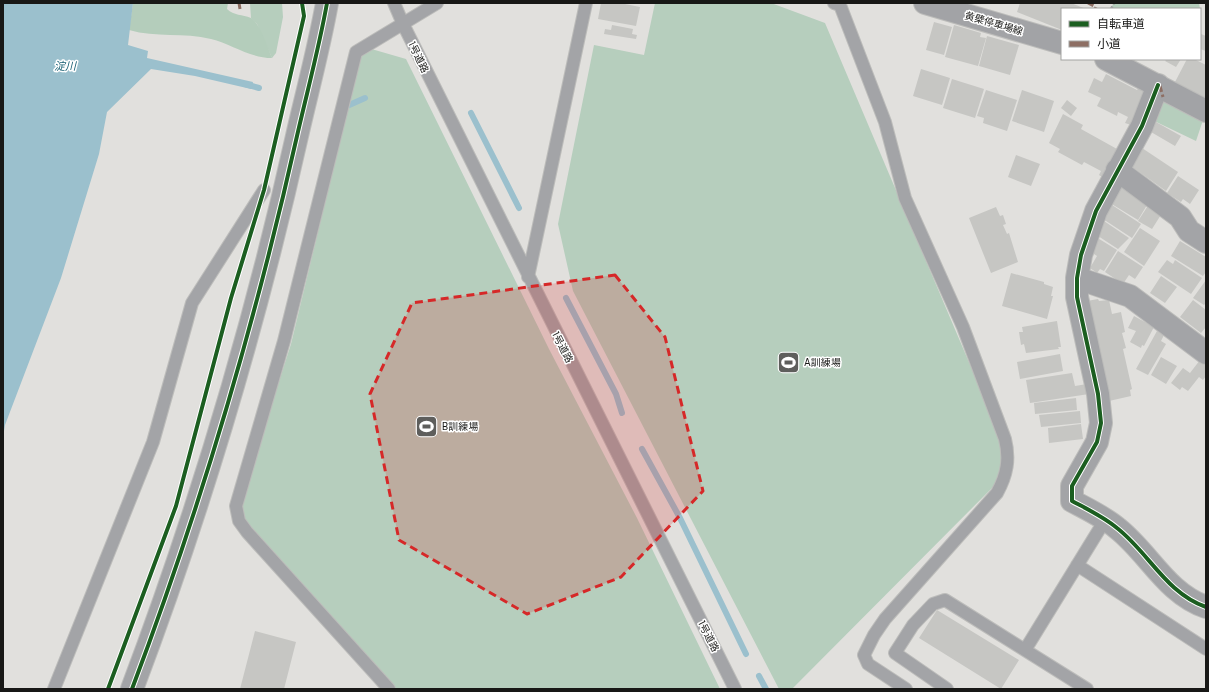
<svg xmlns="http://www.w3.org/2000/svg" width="1209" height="692" font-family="Poppins,'Noto Sans JP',sans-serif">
<rect width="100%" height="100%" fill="#e1e0dd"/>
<!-- green -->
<path fill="#b6cebd" d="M250,3H282L283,17L276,53L272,58L257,24L251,18Z
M655,3H771L825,23L999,433C1002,454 1007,470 992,488L792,689H779L573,291L558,224L594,45L644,55Z
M368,48L406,59L549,349L637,518L720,689H396L244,522L240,503L291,344L361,53Z
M1159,88L1205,114L1196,141L1148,118Z"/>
<!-- forest -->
<path fill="#b4cdbb" d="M133,3H228L227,9C234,16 242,14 251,18C260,23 268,48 272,58C250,58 231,44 211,39C184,32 156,38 129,30Z
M1114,3H1199L1200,9H1110Z"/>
<!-- water -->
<path fill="#9bc0cd" d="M3,3H133L128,45L148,51L147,58L253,82L251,89L195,76L151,69L107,112L99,154L61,278L5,425L3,437Z"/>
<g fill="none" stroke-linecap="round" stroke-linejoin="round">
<!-- stream -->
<path stroke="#9bc0cd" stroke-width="6" d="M245,84L259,88
M347,106L365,98
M471,113L519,208
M566,298L616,394L622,413
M642,449L680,518L746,654
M759,676L766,689"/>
</g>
<!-- building -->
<path fill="#c6c6c3" d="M601,3H620L640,7L636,26L598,19Z
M1020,3H1071L1086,9H1062V30L1017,12Z
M934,22L952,27L944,55L926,50Z
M612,25L633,29L632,34L637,35L636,39L604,34L605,29L611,30Z
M954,25L981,33L980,37L986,38L978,66L945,57Z
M1201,34L1206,36V51L1200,49Z
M987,36L1019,45L1010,75L979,66Z
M1167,59H1181L1176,67L1165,61Z
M1187,59H1194L1206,65V98L1175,82Z
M921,69L950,78L942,105L913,96Z
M1106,74L1137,90L1139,87L1146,94L1131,125L1125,123L1128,117L1118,112L1117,116L1097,106L1101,98L1088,92L1094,78L1102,82Z
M952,79L984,89L975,118L943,108Z
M986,90L1017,100L1007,131L983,123L984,118L977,116Z
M1022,90L1054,101L1044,132L1012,121Z
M1067,100L1077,108L1071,116L1061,108Z
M1063,114L1083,125L1081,129L1117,149L1102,177L1099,175L1101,171L1084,162L1082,165L1058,152L1060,149L1049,143Z
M1156,122L1181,136L1175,146L1151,132Z
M1142,148L1178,172L1166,191L1131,166Z
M1016,155L1040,164L1031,186L1008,177Z
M1178,176L1199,190L1190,204L1183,199L1181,202L1167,193Z
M1119,184L1150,200L1138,220L1110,203Z
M1151,201L1164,210L1152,229L1138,221Z
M1112,205L1141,224L1132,238L1103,219Z
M996,207L1000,216L1003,215L1006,224L1003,225L1007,234L1009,233L1018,262L991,273L969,218Z
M1104,221L1129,238L1118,249L1095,234Z
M1140,228L1160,241L1144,266L1124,252Z
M1096,237L1117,250L1104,271L1100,269L1097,273L1090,268L1097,256L1088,250Z
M1180,241L1206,257V272L1203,276L1171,256Z
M1118,251L1143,267L1135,279L1129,275L1123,284L1105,272Z
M1167,260L1173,264L1175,260L1202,278L1191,294L1158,272Z
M1011,273L1044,282V284L1053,287L1051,296H1053L1047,319L1002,306Z
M1161,276L1177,287L1165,303L1150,293Z
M1206,280V303L1204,305L1193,298Z
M1098,299L1099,301L1109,300L1112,314L1121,312L1125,332L1122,333L1126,348L1123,349L1132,389L1130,390L1131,396L1109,401L1087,301Z
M1193,300L1206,310V327L1201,333L1180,317Z
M1134,316L1154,327L1144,346L1142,345L1141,348L1130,342L1136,331L1128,328Z
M1057,321L1061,347H1058L1059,349L1026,353L1024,344L1021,345L1019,332H1023L1022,327Z
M1157,331L1164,335L1161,341L1166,344L1148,375L1136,369Z
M1060,354L1063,371L1020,379L1017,362Z
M1161,357L1177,366L1166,384L1151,375Z
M1200,360L1206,365V376L1203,380L1199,377L1188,391L1182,387L1180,390L1171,383L1183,368L1190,373Z
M1072,373L1075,386L1087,384L1089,394L1030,403L1026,380Z
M1076,398L1077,410L1035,414L1034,403Z
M1080,411L1081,423L1041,427L1039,415Z
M1081,424L1083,439L1049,443L1048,428Z
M937,610L1019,660L1001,689L919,638Z
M255,631L296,642L284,689H240Z"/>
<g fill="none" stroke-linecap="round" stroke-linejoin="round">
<defs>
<path id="service" d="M394,3L403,24L735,689
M834,3L840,5L885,122L905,198L963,327L1005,439C1010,459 1007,475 997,493L885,619L874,635L864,655L868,664L906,689
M528,277L586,3
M1077,565L1206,649
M1025,650L1105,520
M54,689L153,442L192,303L264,190
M389,689L247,532L239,521L236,506L284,341L356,52L437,3
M947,689L895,653L913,625L933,604L945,600L1087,689"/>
<path id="minor" d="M1158,85L1142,126L1096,211L1081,255L1077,278V297L1098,394L1101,423L1097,442L1072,486V501C1087,509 1104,517 1117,528C1149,553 1166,593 1206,607
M1117,170L1180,217L1189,231L1206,242
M1077,278L1130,296L1206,353"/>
<path id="tertiary" d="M132,689C200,509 255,324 297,136C307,92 319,48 327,3"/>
<path id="secondary" d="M925,3L1062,43
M1106,59L1206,111"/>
</defs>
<!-- service casing -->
<use href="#service" stroke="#bcbcba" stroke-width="14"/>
<!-- minor casing -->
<use href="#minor" stroke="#bcbcba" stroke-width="24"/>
<!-- tertiary casing -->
<use href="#tertiary" stroke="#bcbcba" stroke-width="24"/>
<!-- secondary casing -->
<use href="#secondary" stroke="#bcbcba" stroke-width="24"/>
<!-- path -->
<path stroke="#a0a0a2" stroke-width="2.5" stroke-dasharray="3 2" stroke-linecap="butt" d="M1111,9L1114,3"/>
<!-- service -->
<use href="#service" stroke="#a3a4a7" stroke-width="12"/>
<!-- minor -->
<use href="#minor" stroke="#a3a4a7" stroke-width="22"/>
<!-- tertiary -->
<use href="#tertiary" stroke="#a3a4a7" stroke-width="22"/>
<!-- secondary -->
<use href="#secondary" stroke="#a2a3a6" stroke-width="22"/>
<!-- quiet -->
<path stroke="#8d6e63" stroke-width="3" stroke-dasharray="6 3" stroke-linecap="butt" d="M239,3L240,9
M1088,3L1096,7L1095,9
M1160,86L1163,97"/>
<defs>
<path id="cycleway" d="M1158,85L1142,126L1096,211L1081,255L1077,278V297L1098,394L1101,423L1097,442L1072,486V501C1087,509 1104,517 1117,528C1149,553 1166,593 1206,607
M108,689L176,506L231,298L264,190L304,16L302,3
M132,689C200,509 255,324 297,136C307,92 319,48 327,3"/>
</defs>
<!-- cycleway casing -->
<use href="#cycleway" stroke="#fff" stroke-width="6"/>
<!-- cycleway -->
<use href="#cycleway" stroke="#1b5e20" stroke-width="4"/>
</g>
<!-- marked area -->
<path fill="#d62828" fill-opacity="0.2" stroke="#d62828" stroke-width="3" stroke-dasharray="8 5" stroke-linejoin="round" d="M615,275L665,337L703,491L621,577L527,614L399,540L370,394L412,303Z"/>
<!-- icons -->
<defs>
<symbol id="stadium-square" viewBox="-11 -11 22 22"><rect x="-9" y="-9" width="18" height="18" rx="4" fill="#5e5e5c" stroke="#fff"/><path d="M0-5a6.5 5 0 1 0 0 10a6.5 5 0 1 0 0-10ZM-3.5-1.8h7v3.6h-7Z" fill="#fff"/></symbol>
</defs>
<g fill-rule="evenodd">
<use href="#stadium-square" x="776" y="350" width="25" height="25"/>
<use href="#stadium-square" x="414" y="414" width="25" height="25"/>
</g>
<g text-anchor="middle" stroke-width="3" stroke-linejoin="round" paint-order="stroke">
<!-- street labels -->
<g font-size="10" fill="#181816" stroke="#fff">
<text transform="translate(994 23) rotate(16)" y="4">黄檗停車場線</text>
<text transform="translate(419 57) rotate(64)" y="4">1号道路</text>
<text transform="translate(563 347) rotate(63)" y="4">1号道路</text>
<text transform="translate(709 636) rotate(63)" y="4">1号道路</text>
</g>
<!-- poi labels -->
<g font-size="10" fill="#181816" stroke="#fff" text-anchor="start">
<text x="804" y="366">A訓練場</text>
<text x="442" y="430">B訓練場</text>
</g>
<!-- water labels -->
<g font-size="11" font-style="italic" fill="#196074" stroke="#fff">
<text x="65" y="70">淀川</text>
</g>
</g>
<!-- border -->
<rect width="1209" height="692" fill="none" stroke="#181816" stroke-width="8"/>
<!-- legend -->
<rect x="1061" y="8" width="140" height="52" fill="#ffffff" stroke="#a3a3a2"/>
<rect x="1069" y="21" width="20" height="6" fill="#1b5e20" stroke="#a3a3a2"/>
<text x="1097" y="28" font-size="12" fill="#181816">自転車道</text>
<rect x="1069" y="41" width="20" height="6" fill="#8d6e63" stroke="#a3a3a2"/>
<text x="1097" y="48" font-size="12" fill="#181816">小道</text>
</svg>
